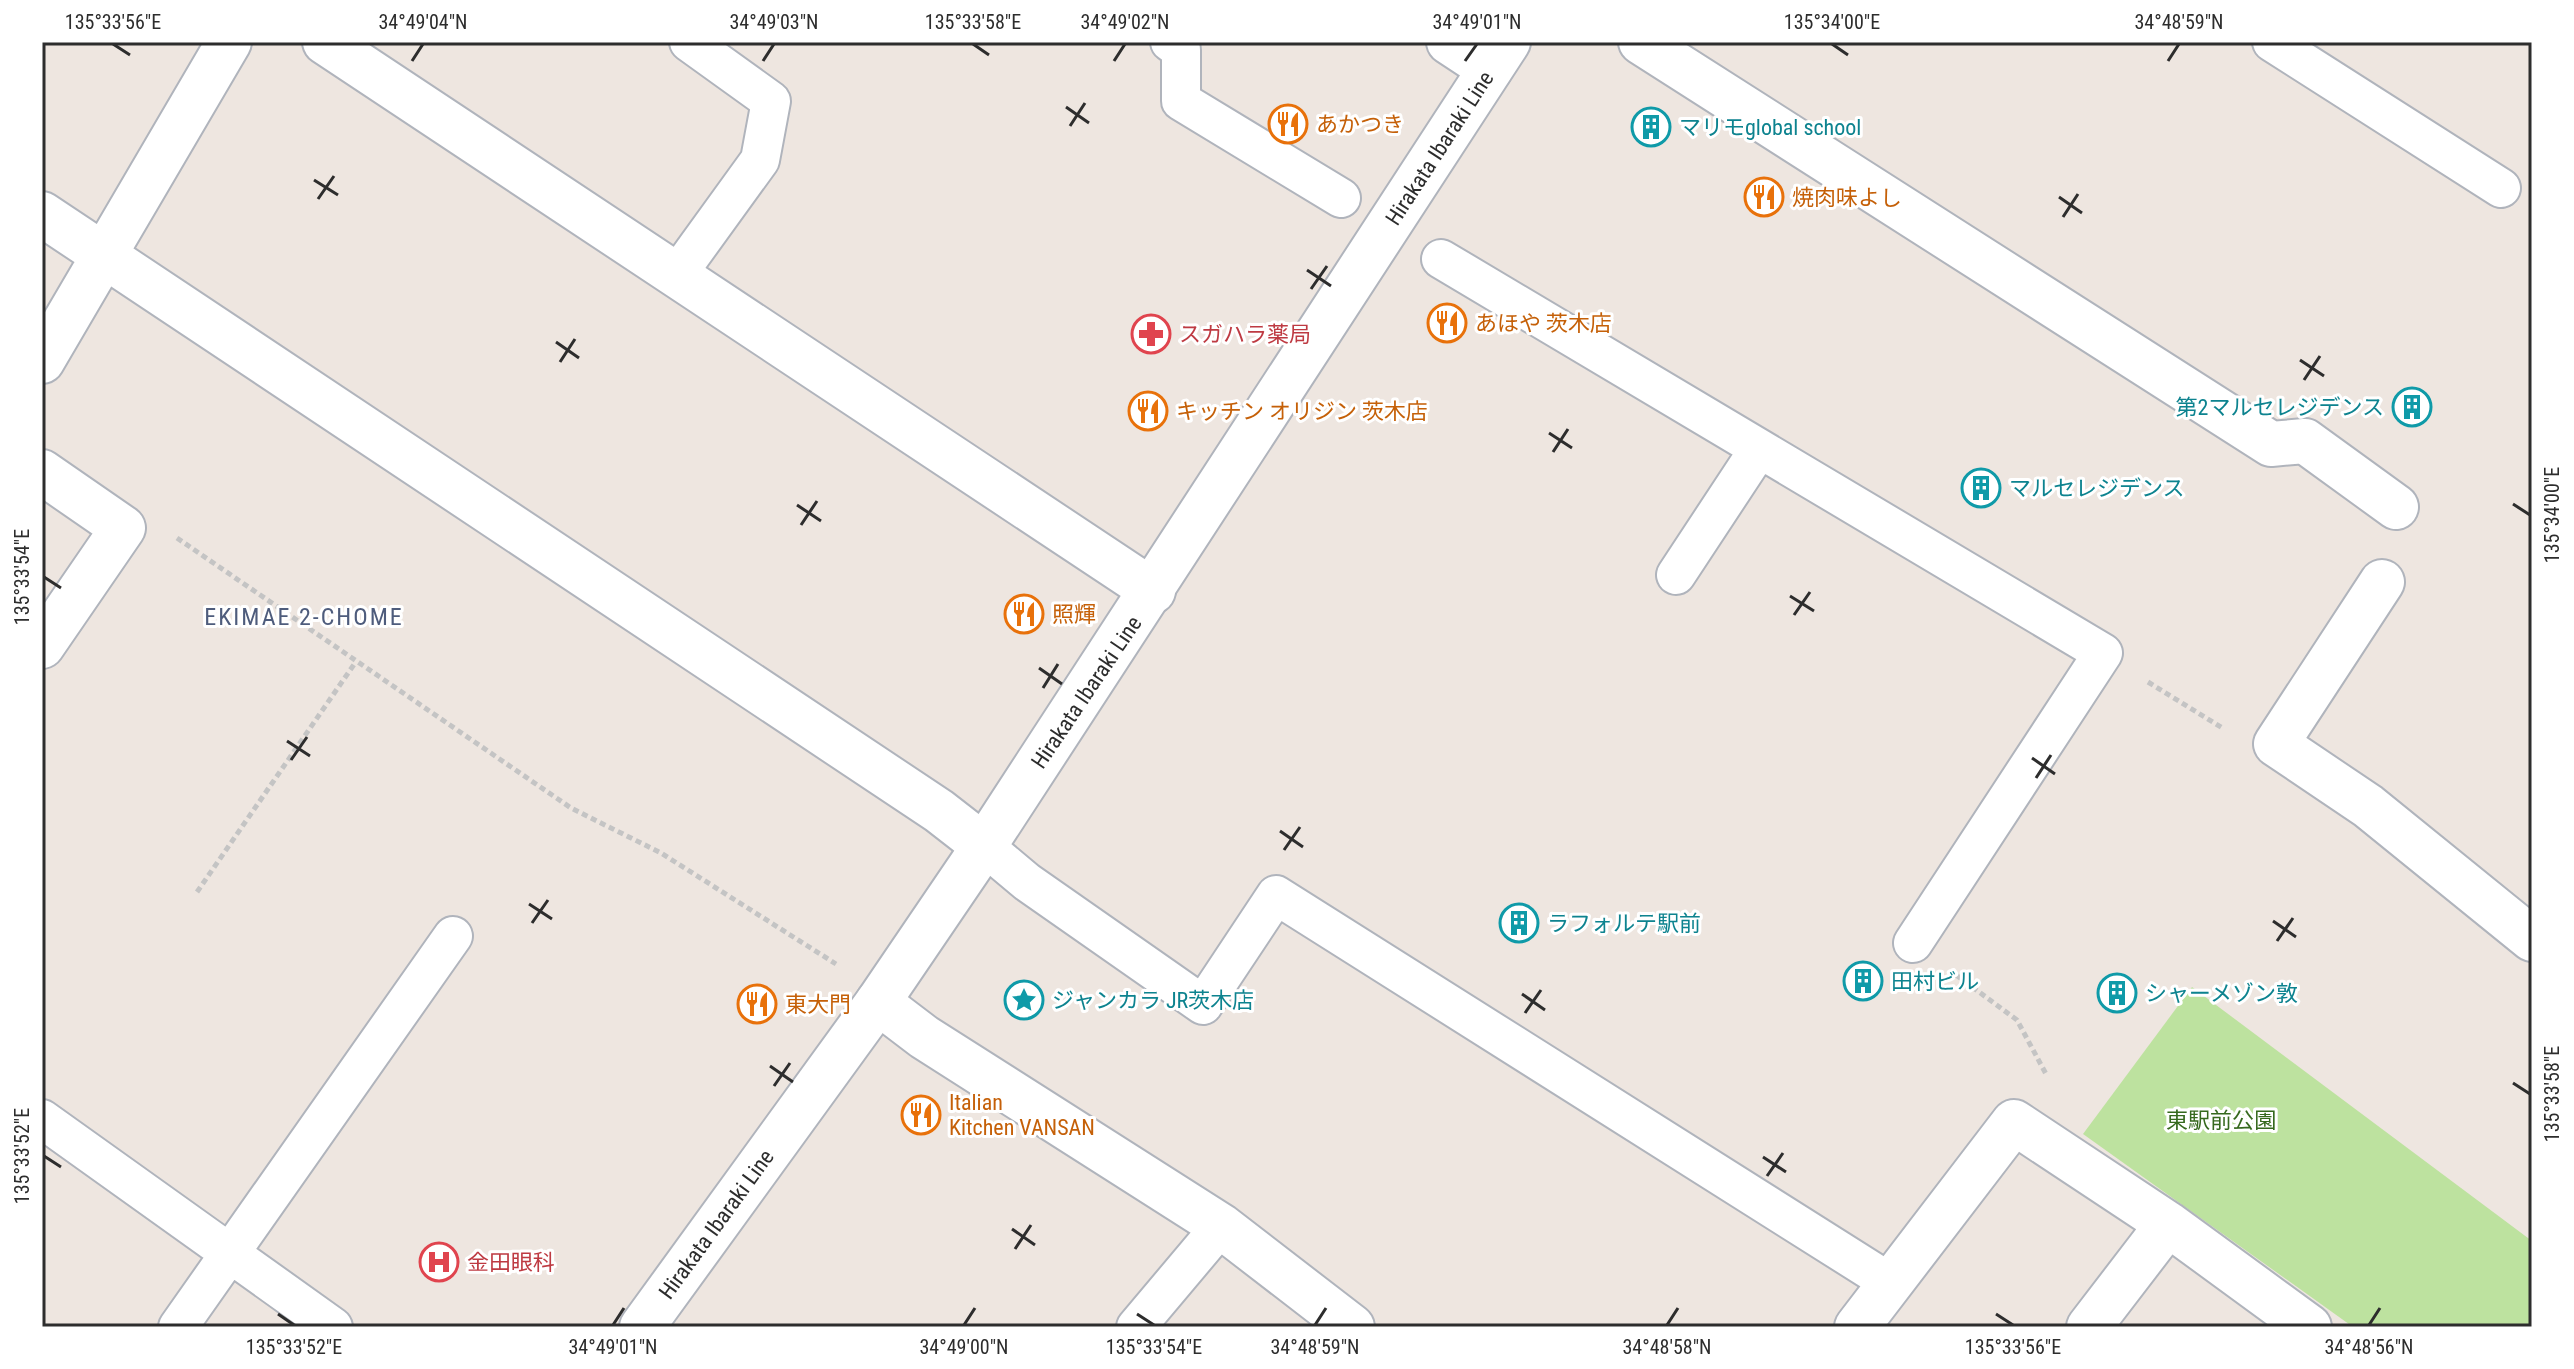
<svg xmlns="http://www.w3.org/2000/svg" width="2574" height="1369" font-family="'Roboto Condensed','Noto Sans JP',sans-serif">
<rect width="100%" height="100%" fill="#eee6e0"/>
<!-- green -->
<path fill="#bde29f" d="M2192,987L2532,1241V1327H2353L2083,1134Z"/>
<g fill="none" stroke-linecap="round" stroke-linejoin="round">
<defs>
<path id="service" d="M1170,42L1181,50V101L1341,198
M2272,42L2501,188
M1441,259L2103,653L1913,943
M676,276L760,160L771,101L689,42
M1676,575L1759,449
M984,846L1027,882L1203,1005L1276,895L1889,1282
M42,1119L333,1327
M178,1327L453,936
M1136,1327L1221,1226"/>
<path id="minor" d="M325,42L1153,591
M1449,42L1490,69
M1641,42L2271,444L2305,441L2396,507
M42,214L939,811L984,846
M42,361L229,42
M42,472L123,528L42,646
M2382,582L2276,744L2368,806L2532,939
M878,1002L924,1037L1221,1226L1352,1327
M1857,1327L2014,1122L2168,1224L2309,1327
M2089,1327L2168,1224"/>
<path id="secondary" d="M642,1327L878,1002L984,846L1508,42"/>
</defs>
<!-- service casing -->
<use href="#service" stroke="#b0b4bc" stroke-width="42"/>
<!-- minor casing -->
<use href="#minor" stroke="#b0b4bc" stroke-width="48"/>
<!-- secondary casing -->
<use href="#secondary" stroke="#b0b4bc" stroke-width="48"/>
<!-- path -->
<path stroke="#c4c4c4" stroke-width="5" stroke-dasharray="6 4" stroke-linecap="butt" d="M177,538L571,808L661,853L836,964
M2148,682L2224,729
M197,892L355,663
M1956,975L2017,1020L2046,1074"/>
<!-- service -->
<use href="#service" stroke="#fff" stroke-width="38"/>
<!-- minor -->
<use href="#minor" stroke="#fff" stroke-width="44"/>
<!-- secondary -->
<use href="#secondary" stroke="#fff" stroke-width="44"/>
</g>
<!-- ticks -->
<path fill="none" stroke="#2d2d2d" stroke-width="3" d="M113,44L130,55M973,44L989,55M1832,44L1848,55M412,61L423,44M763,61L774,44M1114,61L1125,44M1465,61L1477,44M2168,61L2179,44M1066,107L1089,123M1070,126L1085,103M314,180L338,195M2059,197L2082,213M318,199L334,176M2063,217L2078,194M1307,270L1331,286M1311,289L1327,266M556,342L579,358M2300,360L2324,376M560,362L575,339M2304,380L2320,356M1549,433L1572,448M1553,452L1568,429M2513,504L2530,515M797,505L821,521M801,525L817,501M44,577L61,588M1790,596L1814,611M1794,615L1810,592M1039,668L1062,684M1043,688L1058,664M287,741L310,756M2032,758L2055,774M291,760L307,737M2036,778L2051,755M1280,831L1303,847M1284,850L1300,827M529,904L552,919M2273,921L2296,937M532,923L548,900M2277,941L2293,918M1522,994L1545,1010M1525,1013L1541,990M770,1066L793,1082M2513,1083L2530,1094M774,1086L790,1063M44,1156L61,1167M1763,1157L1786,1172M1767,1176L1783,1153M1012,1229L1035,1245M1015,1249L1031,1225M278,1314L294,1325M1137,1314L1154,1325M1996,1314L2013,1325M613,1325L624,1308M964,1325L975,1308M1315,1325L1326,1308M1667,1325L1678,1308M2369,1325L2380,1308"/>
<!-- icons -->
<defs>
<symbol id="restaurant-ring" viewBox="-11 -11 22 22"><circle r="9.5" fill="#fff" stroke="#e8710a" stroke-width="1.5"/><path d="M-5-6h1v4h1v-4h1v4h1v-4h1v5L-1.5 .5V6h-2V.5L-5-1ZM5-6V6H3V1.5H1.5Q1.5-4 5-6Z" fill="#e8710a"/></symbol>
<symbol id="building-ring" viewBox="-11 -11 22 22"><circle r="9.5" fill="#fff" stroke="#0f9aa8" stroke-width="1.5"/><path d="M-4-6H4V6H1V3H-1V6H-4ZM-2.5-4.3h1.7v1.8h-1.7ZM.8-4.3h1.7v1.8H.8ZM-2.5-1h1.7V.8h-1.7ZM.8-1h1.7V.8H.8Z" fill="#0f9aa8"/></symbol>
<symbol id="pharmacy-ring" viewBox="-11 -11 22 22"><circle r="9.5" fill="#fff" stroke="#e0444e" stroke-width="1.5"/><path d="M-2-6h4v4h4v4h-4v4h-4v-4h-4v-4h4Z" fill="#e0444e"/></symbol>
<symbol id="sight-ring" viewBox="-11 -11 22 22"><circle r="9.5" fill="#fff" stroke="#0f9aa8" stroke-width="1.5"/><path d="M0-6L1.8-2.2L6-1.7L2.9 1.2L3.7 5.4L0 3.3L-3.7 5.4L-2.9 1.2L-6-1.7L-1.8-2.2Z" fill="#0f9aa8"/></symbol>
<symbol id="hospital-ring" viewBox="-11 -11 22 22"><circle r="9.5" fill="#fff" stroke="#e0444e" stroke-width="1.5"/><path d="M-5-5h3v3.5h4V-5h3V5h-3V1.5h-4V5h-3Z" fill="#e0444e"/></symbol>
</defs>
<g fill-rule="evenodd">
<use href="#restaurant-ring" x="1266" y="102" width="44" height="44"/>
<use href="#building-ring" x="1629" y="105" width="44" height="44"/>
<use href="#restaurant-ring" x="1742" y="175" width="44" height="44"/>
<use href="#restaurant-ring" x="1425" y="301" width="44" height="44"/>
<use href="#pharmacy-ring" x="1129" y="312" width="44" height="44"/>
<use href="#building-ring" x="2390" y="385" width="44" height="44"/>
<use href="#restaurant-ring" x="1126" y="389" width="44" height="44"/>
<use href="#building-ring" x="1959" y="466" width="44" height="44"/>
<use href="#restaurant-ring" x="1002" y="592" width="44" height="44"/>
<use href="#building-ring" x="1497" y="901" width="44" height="44"/>
<use href="#building-ring" x="1841" y="959" width="44" height="44"/>
<use href="#building-ring" x="2095" y="971" width="44" height="44"/>
<use href="#sight-ring" x="1002" y="978" width="44" height="44"/>
<use href="#restaurant-ring" x="735" y="982" width="44" height="44"/>
<use href="#restaurant-ring" x="899" y="1093" width="44" height="44"/>
<use href="#hospital-ring" x="417" y="1240" width="44" height="44"/>
</g>
<g text-anchor="middle" stroke-width="6" stroke-linejoin="round" paint-order="stroke">
<!-- food labels -->
<g font-size="22" fill="#c56008" stroke="#fff" text-anchor="start">
<text x="1316" y="132">あかつき</text>
<text x="1792" y="205">焼肉味よし</text>
<text x="1475" y="331">あほや 茨木店</text>
<text x="1176" y="419">キッチン オリジン 茨木店</text>
<text x="1052" y="622">照輝</text>
<text x="785" y="1012">東大門</text>
<text x="949" y="1110">Italian<tspan x="949" dy="25">Kitchen VANSAN</tspan></text>
</g>
<!-- culture labels -->
<g font-size="22" fill="#0d838f" stroke="#fff" text-anchor="start">
<text x="1679" y="135">マリモglobal school</text>
<text x="2384" y="415" text-anchor="end">第2マルセレジデンス</text>
<text x="2009" y="496">マルセレジデンス</text>
<text x="1547" y="931">ラフォルテ駅前</text>
<text x="1891" y="989">田村ビル</text>
<text x="2145" y="1001">シャーメゾン敦</text>
<text x="1052" y="1008">ジャンカラ JR茨木店</text>
</g>
<!-- street labels -->
<g font-size="22" fill="#2d2d2d" stroke="#fff">
<text transform="translate(1439 148) rotate(-57)" y="8">Hirakata Ibaraki Line</text>
<text transform="translate(1086 692) rotate(-56)" y="8">Hirakata Ibaraki Line</text>
<text transform="translate(716 1224) rotate(-54)" y="8">Hirakata Ibaraki Line</text>
</g>
<!-- health labels -->
<g font-size="22" fill="#be3a42" stroke="#fff" text-anchor="start">
<text x="1179" y="342">スガハラ薬局</text>
<text x="467" y="1270">金田眼科</text>
</g>
<!-- park labels -->
<g font-size="22" fill="#36691e" stroke="#fff">
<text x="2221" y="1128">東駅前公園</text>
</g>
<!-- neighbourhood labels -->
<g font-size="24" letter-spacing="2" fill="#4e5c7c" stroke="#fff">
<text x="304" y="625">EKIMAE 2-CHOME</text>
</g>
</g>
<!-- border -->
<rect width="2574" height="1369" fill="none" stroke="#ffffff" stroke-width="88"/>
<rect x="44" y="44" width="2486" height="1281" fill="none" stroke="#2d2d2d" stroke-width="3"/>
<g font-size="20" text-anchor="middle" fill="#2d2d2d">
<text x="113" y="29">135°33'56"E</text>
<text x="423" y="29">34°49'04"N</text>
<text x="774" y="29">34°49'03"N</text>
<text x="973" y="29">135°33'58"E</text>
<text x="1125" y="29">34°49'02"N</text>
<text x="1477" y="29">34°49'01"N</text>
<text x="1832" y="29">135°34'00"E</text>
<text x="2179" y="29">34°48'59"N</text>
<text transform="translate(2552 515) rotate(-90)" y="7">135°34'00"E</text>
<text transform="translate(22 577) rotate(-90)" y="7">135°33'54"E</text>
<text transform="translate(2552 1094) rotate(-90)" y="7">135°33'58"E</text>
<text transform="translate(22 1156) rotate(-90)" y="7">135°33'52"E</text>
<text x="294" y="1354">135°33'52"E</text>
<text x="613" y="1354">34°49'01"N</text>
<text x="964" y="1354">34°49'00"N</text>
<text x="1154" y="1354">135°33'54"E</text>
<text x="1315" y="1354">34°48'59"N</text>
<text x="1667" y="1354">34°48'58"N</text>
<text x="2013" y="1354">135°33'56"E</text>
<text x="2369" y="1354">34°48'56"N</text>
</g>
</svg>
